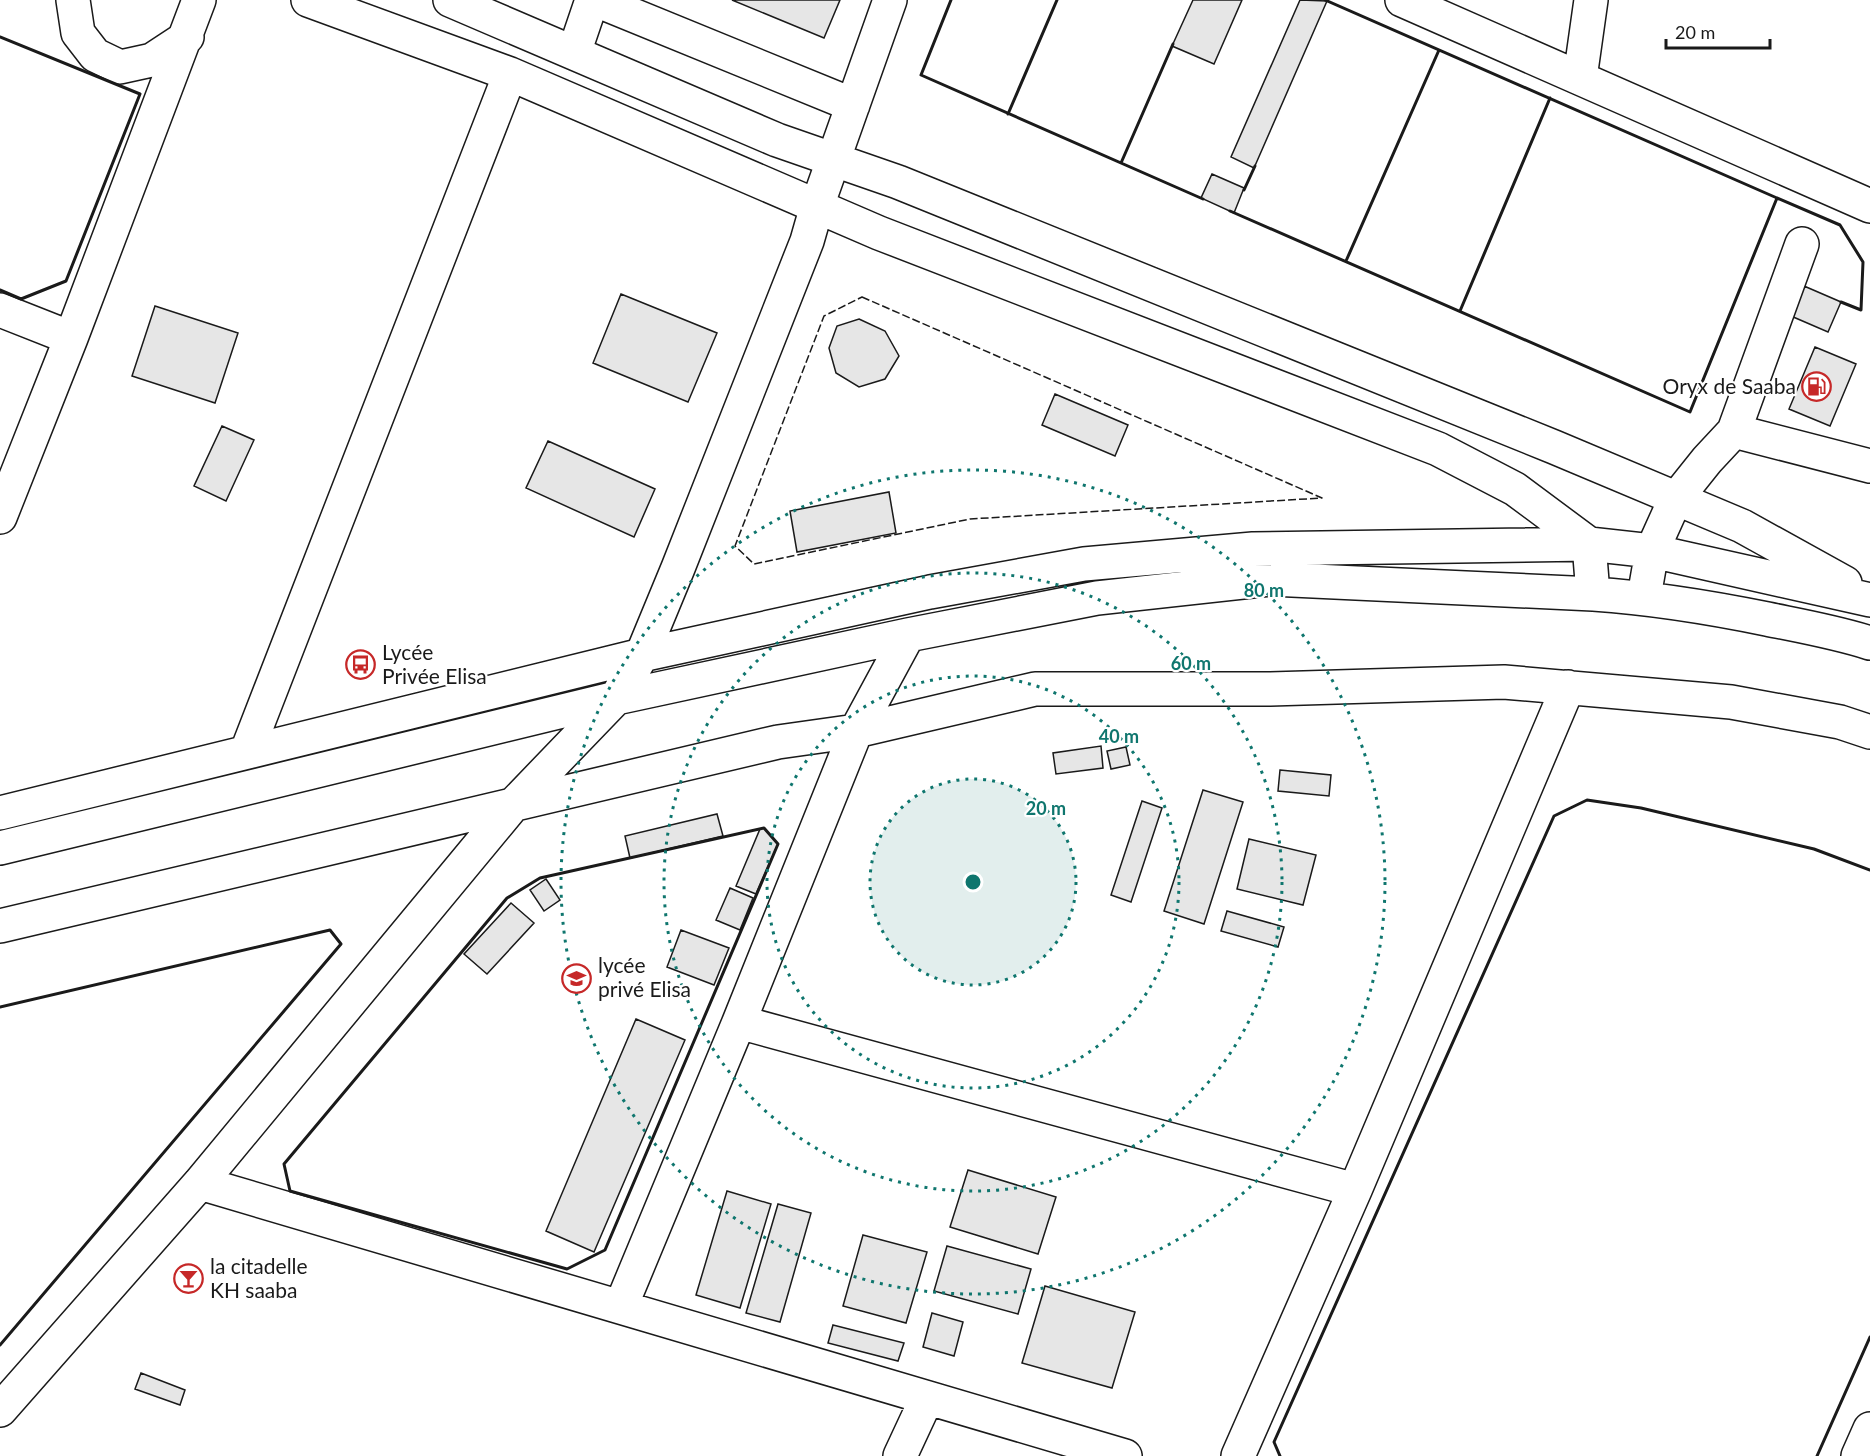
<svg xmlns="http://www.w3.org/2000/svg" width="1870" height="1456" font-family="Lato,sans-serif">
<rect width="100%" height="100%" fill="#fff"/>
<!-- building -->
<path fill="#e6e6e6" stroke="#1a1a1a" stroke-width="1.5" d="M732,0H840L824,38Z
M1193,0H1242L1214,64L1172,46Z
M1300,0L1327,1L1254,168L1231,157Z
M1212,174L1244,188L1234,213L1201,198Z
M1804,286L1841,302L1828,332L1791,316Z
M621,294L717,333L688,402L593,363Z
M155,306L238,333L215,403L132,376Z
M859,319L885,331L899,356L885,379L859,387L836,373L829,348L837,326Z
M1815,347L1856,364L1830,426L1789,409Z
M1055,394L1128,425L1115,456L1042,425Z
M222,426L254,440L226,501L194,486Z
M548,441L655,489L634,537L526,488Z
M889,492L896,533L797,552L790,511Z
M1101,746L1103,768L1056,774L1053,753Z
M1126,747L1130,765L1111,769L1107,751Z
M1280,770L1331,775L1329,796L1278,791Z
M1203,790L1243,802L1204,924L1164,911Z
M1142,801L1162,808L1131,902L1111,895Z
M717,814L723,836L630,858L625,836Z
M764,828L778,844L756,894L736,886L760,829Z
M1249,839L1316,855L1303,905L1237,889Z
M546,879L560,900L544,911L530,890Z
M730,888L753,898L740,930L716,920Z
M511,903L534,923L487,974L464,954Z
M1227,911L1284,927L1278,947L1221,931Z
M681,930L729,948L714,985L667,967Z
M636,1019L685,1040L594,1252L546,1231Z
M968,1170L1056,1197L1038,1254L950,1227Z
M727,1191L771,1204L740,1308L696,1295Z
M778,1204L811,1213L780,1322L746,1313Z
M863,1235L927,1252L906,1323L843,1306Z
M947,1246L1031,1269L1018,1314L934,1291Z
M1045,1286L1135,1312L1112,1388L1022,1363Z
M932,1313L963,1322L954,1356L923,1347Z
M833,1325L904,1343L898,1361L828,1343Z
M141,1373L185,1390L180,1405L135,1389Z"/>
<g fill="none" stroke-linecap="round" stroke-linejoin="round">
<defs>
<path id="minor" d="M73,0L78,33L95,55L120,67L152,60L187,37
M308,0L510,74L879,233L1438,449L1515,489L1589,544L1593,594
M450,0L777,140L898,182L1554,447L1742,526L1845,583
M596,0L853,105
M1402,0L1870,206
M574,53L592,0
M1580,78L1591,0
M0,310L71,338
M1734,431L1870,466
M0,517L71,338L199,0
M1644,597L1652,551L1675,500L1707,460L1734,431L1802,244
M247,751L510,74
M0,813L642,655L930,592L1084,564L1253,549L1589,544L1652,551L1870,600
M0,848L616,698L908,635L1097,598L1270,579L1593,594C1652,598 1708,607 1767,619C1801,626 1836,632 1870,643
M0,926L778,742L856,731L1035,689H1270L1504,682L1731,702L1840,722L1870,732
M739,1022L1355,1190
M200,1183L1125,1456
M621,1306L739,1022L856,731L908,635
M0,1410L200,1183L513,805L616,698L642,655L678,568L807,241L817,206L890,0
M900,1456L927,1398
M1238,1456L1355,1190L1568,687
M1858,1456L1870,1429"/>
</defs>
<!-- minor casing -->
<use href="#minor" stroke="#1a1a1a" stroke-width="36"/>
<!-- minor -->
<use href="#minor" stroke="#fff" stroke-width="33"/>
<!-- fence -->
<path stroke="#1a1a1a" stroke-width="1.5" stroke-dasharray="8 3" stroke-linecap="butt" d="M862,297L1322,498L970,519L754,564L735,546L824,316Z"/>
<!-- wall -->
<path stroke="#1a1a1a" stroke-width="3" d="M951,0L921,75L1203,199
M0,37L140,94L66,281L21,299L0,290
M1008,114L1057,0
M1121,163L1173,44
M1244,190L1255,166
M1777,198L1840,225L1863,262L1861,310L1841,302
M1230,211L1690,412L1777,198L1325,0
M1346,261L1439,50
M1460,311L1550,98
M764,828L778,844L605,1250L567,1269L290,1191L284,1164L507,898L540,878Z
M0,1007L330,930L341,944L0,1345
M1280,1456L1274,1442L1554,816L1587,800L1641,808L1814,849L1870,870
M1817,1456L1870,1337"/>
</g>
<!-- distance rings -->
<circle cx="973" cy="882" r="103" fill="#0f766e" fill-opacity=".12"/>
<g fill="none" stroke="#0f766e" stroke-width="3" stroke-dasharray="3 6">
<circle cx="973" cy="882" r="103"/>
<circle cx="973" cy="882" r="206"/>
<circle cx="973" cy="882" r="309"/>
<circle cx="973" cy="882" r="412"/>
</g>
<!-- icons -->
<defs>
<symbol id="fuel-ring" viewBox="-11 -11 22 22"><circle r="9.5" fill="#fff" stroke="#c62828" stroke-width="1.5"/><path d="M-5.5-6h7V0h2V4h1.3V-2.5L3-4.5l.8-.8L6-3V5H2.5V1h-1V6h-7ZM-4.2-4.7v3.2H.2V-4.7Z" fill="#c62828"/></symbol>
<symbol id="bus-ring" viewBox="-11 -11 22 22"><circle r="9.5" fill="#fff" stroke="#c62828" stroke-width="1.5"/><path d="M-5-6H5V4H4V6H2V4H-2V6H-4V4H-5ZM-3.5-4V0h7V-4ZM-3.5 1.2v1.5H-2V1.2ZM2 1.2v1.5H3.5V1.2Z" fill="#c62828"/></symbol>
<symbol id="school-ring" viewBox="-11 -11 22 22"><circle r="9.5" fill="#fff" stroke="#c62828" stroke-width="1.5"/><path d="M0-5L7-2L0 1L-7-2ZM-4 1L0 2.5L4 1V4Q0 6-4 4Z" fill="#c62828"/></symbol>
<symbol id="bar-ring" viewBox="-11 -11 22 22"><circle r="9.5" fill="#fff" stroke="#c62828" stroke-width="1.5"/><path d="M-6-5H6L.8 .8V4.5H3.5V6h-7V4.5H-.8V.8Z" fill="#c62828"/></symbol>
</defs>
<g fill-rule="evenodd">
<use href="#fuel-ring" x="1800" y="370" width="33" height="33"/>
<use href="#bus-ring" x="344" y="648" width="33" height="33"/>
<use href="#school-ring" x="560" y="962" width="33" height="33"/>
<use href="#bar-ring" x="172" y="1262" width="33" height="33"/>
</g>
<g text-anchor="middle" stroke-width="4.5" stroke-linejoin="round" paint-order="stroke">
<!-- poi labels -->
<g font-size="21" fill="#1a1a1a" stroke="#fff" text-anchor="start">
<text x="1796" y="394" text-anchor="end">Oryx de Saaba</text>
<text x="382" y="660">Lycée<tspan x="382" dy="24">Privée Elisa</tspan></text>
<text x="598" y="973">lycée<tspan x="598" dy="24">privé Elisa</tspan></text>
<text x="210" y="1274">la citadelle<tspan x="210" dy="24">KH saaba</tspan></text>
</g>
</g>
<circle cx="973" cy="882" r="9" fill="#0f766e" stroke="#fff" stroke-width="3"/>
<g font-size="18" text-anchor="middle" font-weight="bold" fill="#0f766e" stroke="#fff" stroke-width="4.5" stroke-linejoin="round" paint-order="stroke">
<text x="1264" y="597">80 m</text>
<text x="1191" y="670">60 m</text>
<text x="1119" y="743">40 m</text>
<text x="1046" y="815">20 m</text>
</g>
<!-- scale -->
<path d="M1666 39v9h104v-9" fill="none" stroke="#1a1a1a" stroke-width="3"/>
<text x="1675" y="39" font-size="18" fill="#1a1a1a" stroke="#ffffff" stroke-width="4.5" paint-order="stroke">20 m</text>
</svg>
